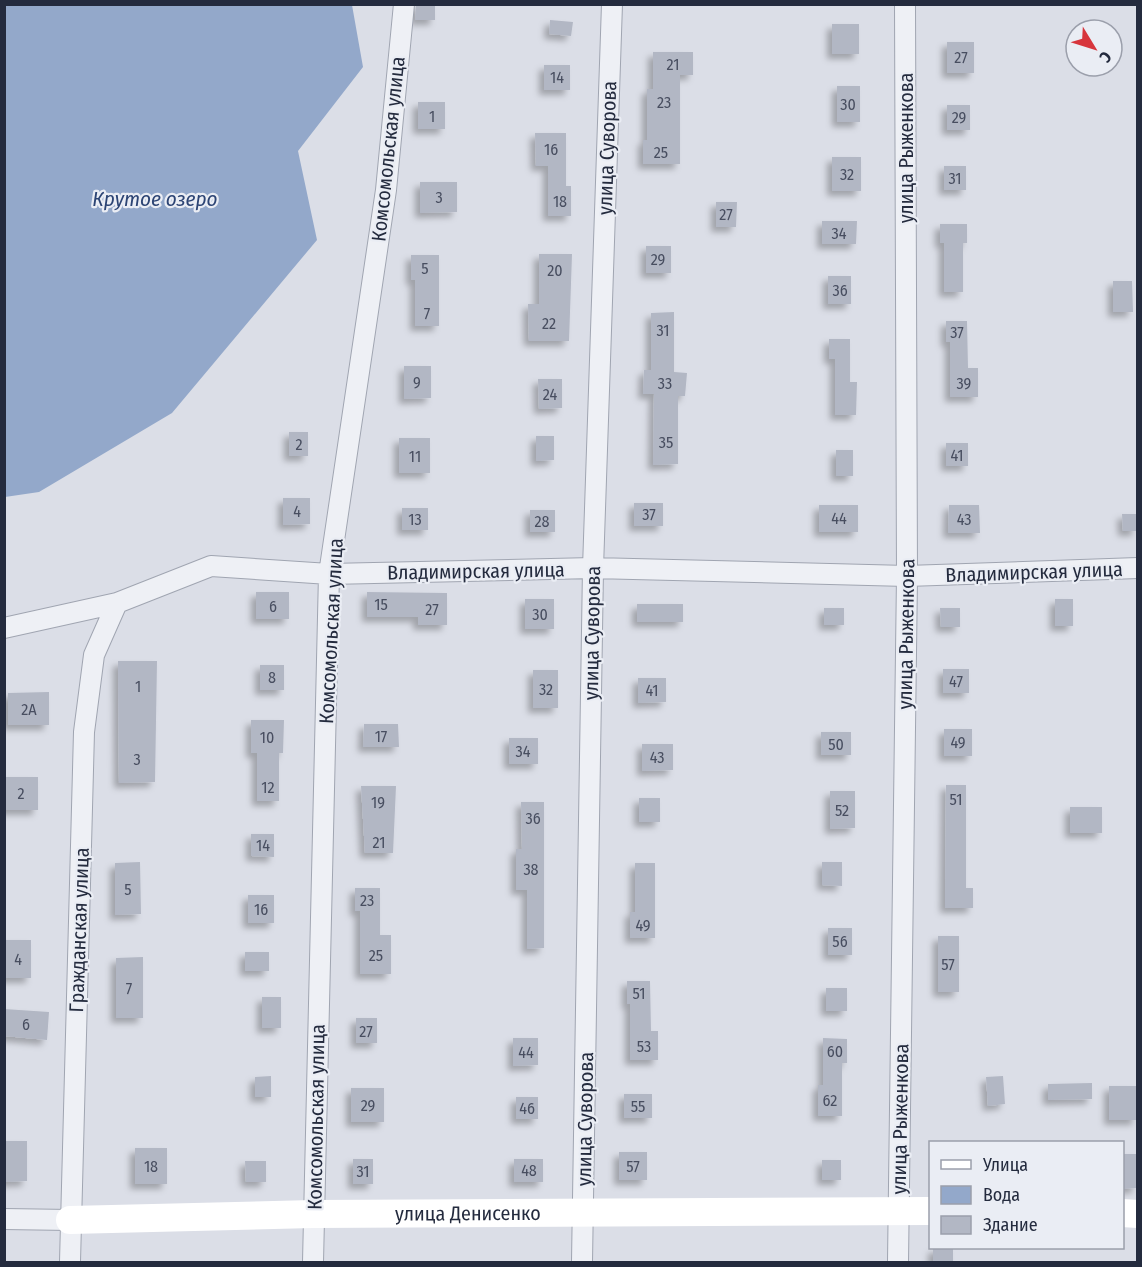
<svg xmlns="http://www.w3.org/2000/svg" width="1142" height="1267" font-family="'Fira Sans Condensed',sans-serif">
<defs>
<filter id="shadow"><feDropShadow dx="-5" dy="5" stdDeviation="3" flood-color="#0004"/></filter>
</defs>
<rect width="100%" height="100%" fill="#dbdee7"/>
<!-- water -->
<path fill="#93a8ca" d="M5,4L352,5L363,67L298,151L317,240L172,413L39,492L5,497Z"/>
<!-- building -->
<path fill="#b2b7c4" filter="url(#shadow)" d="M416,4H435V20H415Z
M550,20L573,22L571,36L549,34Z
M832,24H859V54H832Z
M947,42H974V73H947Z
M653,52H693V75H680V164H643V140H647V89H653Z
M544,65H570V90H544Z
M837,86H860V122H837Z
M418,102H445V129H418Z
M947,105H970V130H947Z
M535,133H566V186H571V216H548V166H536Z
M832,157H861V191H832Z
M944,166H966V190H944Z
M420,182H457V212L420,213Z
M716,202H737L736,227H716Z
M822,221H857L856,244H822Z
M940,224H967V243H963V292H944V243H940Z
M646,246H671V273H646Z
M539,254H572L569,341H529L528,304H539Z
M411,255H439V326H415V280H411Z
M828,276H851V304H828Z
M1113,281H1132L1133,312H1113Z
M674,312V372L687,373L685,396H678V464L653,465L654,394H643L644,370H651V313Z
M946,321H967L968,368H978V397H950V342H946Z
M829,339H850V382H857L856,415H835V359H829Z
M404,366H431V398L404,399Z
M538,379H562V408L539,409Z
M289,432H308V456H289Z
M536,436H554V460L536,461Z
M399,438H430V473H399Z
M946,443H968V466H946Z
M836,450H853V476H836Z
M283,498H310V524L283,525Z
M634,503H663V526H634Z
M819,505H858V532H819Z
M949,505H979L980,533H948Z
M402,508H428V530H402Z
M530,510H555V532H530Z
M1122,514H1137V531H1123Z
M256,592H289V619H256Z
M367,592L447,593V625H418V617H367Z
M525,599H554V629H525Z
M1055,599H1073V626H1055Z
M637,604H683V622H637Z
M824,608H844V625H824Z
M940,608H960V627H941Z
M118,661H157L155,782L119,783Z
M260,665H284V690H260Z
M943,669H969V693H943Z
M533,670H558V708H533Z
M638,678H666V702L638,703Z
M49,692V725H8V693Z
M251,720H284L283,753H279V801H257V753H251Z
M364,724H398L399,747H363Z
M944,729H972V756H944Z
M821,732H851V755H821Z
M509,738H538V764H509Z
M642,744H673V770L642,771Z
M4,777H38V810H4Z
M946,785H966V888H973V908H945Z
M361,786H396L393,853H365Z
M830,791H855V828L830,829Z
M639,798H660V822H639Z
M521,802H544V948L527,949V890H516V849H522Z
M1070,807H1102V833H1070Z
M251,834H274V857L251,856Z
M140,862L141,914L115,915V863Z
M822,862H842V886L822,885Z
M635,863H655V938H630V912H635Z
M355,888H380V935H391V974H360V911H355Z
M248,895H274V923H248Z
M828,928H852V955H828Z
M938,936H959V992H938Z
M4,940H31V978H4Z
M245,952H269V971H245Z
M143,957V1018H116V958Z
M627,981H650L651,1031H658V1060H630V1004H627Z
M826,988H847V1011H826Z
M262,997H281V1028H262Z
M4,1009L49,1012L47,1040L4,1036Z
M356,1018H377V1043H356Z
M513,1038H538V1065L513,1066Z
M823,1038L847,1039V1063H842V1116H818V1085H823Z
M271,1076V1097H255V1077Z
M1003,1076L1005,1104L988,1106L986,1077Z
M1092,1083V1099L1048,1100V1084Z
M1109,1086H1137V1120H1109Z
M351,1088H384V1122H351Z
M624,1094H652V1118H624Z
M516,1097H538V1119H516Z
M4,1141H27V1181L4,1182Z
M135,1148H167V1184H135Z
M619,1152H647V1180H619Z
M1122,1154H1137V1188L1122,1189Z
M353,1159H373V1184H353Z
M514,1159H543V1182H514Z
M822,1160H841V1180H822Z
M245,1161H266V1182H246Z
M933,1248H953V1263H933Z"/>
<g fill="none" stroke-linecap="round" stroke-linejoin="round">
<defs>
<path id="street" d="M4,628L117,603L211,566L329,574L593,568L907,576L1138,568
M4,1219L70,1220
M70,1262L84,732L94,655L117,603
M313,1262L329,574L386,190L404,4
M582,1262L593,568L612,4
M898,1262L907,576L905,4"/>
</defs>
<!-- street casing -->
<use href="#street" stroke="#a0a5b1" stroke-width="22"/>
<!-- street -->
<use href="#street" stroke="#eef0f5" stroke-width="20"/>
<!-- secondary -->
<g stroke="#fff" stroke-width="28">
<path d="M1122,1213L1138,1214"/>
<path id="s1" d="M70,1220L313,1214L930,1211"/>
</g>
</g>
<g text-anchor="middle" stroke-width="4.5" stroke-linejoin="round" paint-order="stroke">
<!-- number labels -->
<g font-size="16" fill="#484e60">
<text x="961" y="63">27</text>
<text x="673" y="70">21</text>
<text x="557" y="83">14</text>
<text x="664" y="108">23</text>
<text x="848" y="110">30</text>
<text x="432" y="122">1</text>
<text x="959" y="123">29</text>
<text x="551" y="155">16</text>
<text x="661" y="158">25</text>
<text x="847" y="180">32</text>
<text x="955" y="184">31</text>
<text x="439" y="203">3</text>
<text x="560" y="207">18</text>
<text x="726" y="220">27</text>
<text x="839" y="239">34</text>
<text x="658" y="265">29</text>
<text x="425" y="274">5</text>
<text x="555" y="276">20</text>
<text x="840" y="296">36</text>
<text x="427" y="319">7</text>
<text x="549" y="329">22</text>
<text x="663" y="336">31</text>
<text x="957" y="338">37</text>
<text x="417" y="388">9</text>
<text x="665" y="389">33</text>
<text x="964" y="389">39</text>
<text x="550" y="400">24</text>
<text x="666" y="448">35</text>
<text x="299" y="450">2</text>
<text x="957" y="461">41</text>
<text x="415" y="462">11</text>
<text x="297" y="517">4</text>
<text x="649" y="520">37</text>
<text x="839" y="524">44</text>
<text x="415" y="525">13</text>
<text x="964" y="525">43</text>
<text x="542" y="527">28</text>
<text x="381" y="610">15</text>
<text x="273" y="612">6</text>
<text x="432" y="615">27</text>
<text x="540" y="620">30</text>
<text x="272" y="683">8</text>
<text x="956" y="687">47</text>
<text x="138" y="692">1</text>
<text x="546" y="695">32</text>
<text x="652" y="696">41</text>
<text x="29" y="715">2А</text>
<text x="381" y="742">17</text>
<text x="267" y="743">10</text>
<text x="958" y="748">49</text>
<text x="836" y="750">50</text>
<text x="523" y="757">34</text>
<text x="657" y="763">43</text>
<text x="137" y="765">3</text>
<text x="268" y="793">12</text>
<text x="21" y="799">2</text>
<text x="956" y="805">51</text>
<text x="378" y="808">19</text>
<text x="842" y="816">52</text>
<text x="533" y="824">36</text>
<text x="379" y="848">21</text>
<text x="263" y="851">14</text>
<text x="531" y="875">38</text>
<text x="128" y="895">5</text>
<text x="367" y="906">23</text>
<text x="261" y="915">16</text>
<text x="643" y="931">49</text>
<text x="840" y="947">56</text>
<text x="376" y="961">25</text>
<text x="18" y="965">4</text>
<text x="948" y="970">57</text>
<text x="129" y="994">7</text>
<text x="639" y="999">51</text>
<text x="26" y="1030">6</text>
<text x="366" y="1037">27</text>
<text x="644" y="1052">53</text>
<text x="835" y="1057">60</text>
<text x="526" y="1058">44</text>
<text x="830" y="1106">62</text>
<text x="368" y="1111">29</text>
<text x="638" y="1112">55</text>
<text x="527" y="1114">46</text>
<text x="151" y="1172">18</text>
<text x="633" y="1172">57</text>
<text x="529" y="1176">48</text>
<text x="363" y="1177">31</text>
</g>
<!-- street labels -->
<g font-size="20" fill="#242b3e" stroke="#eaedf4">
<text transform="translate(607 148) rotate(-88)" y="7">улица Суворова</text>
<text transform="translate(906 148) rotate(-90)" y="7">улица Рыженкова</text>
<text transform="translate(388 149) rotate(-84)" y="7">Комсомольская улица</text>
<text transform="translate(476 571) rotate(-1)" y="7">Владимирская улица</text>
<text transform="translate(1034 572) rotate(-2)" y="7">Владимирская улица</text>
<text transform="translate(331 631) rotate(-87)" y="7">Комсомольская улица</text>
<text transform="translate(592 633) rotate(-89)" y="7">улица Суворова</text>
<text transform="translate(906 634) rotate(-89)" y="7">улица Рыженкова</text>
<text transform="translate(79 930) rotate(-88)" y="7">Гражданская улица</text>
<text transform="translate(316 1117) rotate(-89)" y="7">Комсомольская улица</text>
<text transform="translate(585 1119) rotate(-89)" y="7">улица Суворова</text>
<text transform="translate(900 1119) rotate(-89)" y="7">улица Рыженкова</text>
<text dy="7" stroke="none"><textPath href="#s1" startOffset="398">улица Денисенко</textPath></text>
</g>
<!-- water labels -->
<g font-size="21" font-style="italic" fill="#2c4474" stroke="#eaedf4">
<text x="155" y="206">Крутое озеро</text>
</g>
</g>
<!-- border -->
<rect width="1142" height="1267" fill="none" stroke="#242b3e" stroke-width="12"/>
<!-- legend -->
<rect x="929" y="1141" width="195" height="108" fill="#eaedf4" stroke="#9b9fab" stroke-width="1.5"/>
<rect x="941" y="1160" width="30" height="9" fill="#ffffff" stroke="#9b9fab" stroke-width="1.5"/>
<text x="983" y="1171" font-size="18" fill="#242b3e">Улица</text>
<rect x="941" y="1186" width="30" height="18" fill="#93a8ca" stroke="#9b9fab" stroke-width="1.5"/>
<text x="983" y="1201" font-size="18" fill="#242b3e">Вода</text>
<rect x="941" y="1216" width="30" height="18" fill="#b2b7c4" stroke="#9b9fab" stroke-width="1.5"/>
<text x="983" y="1231" font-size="18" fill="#242b3e">Здание</text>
<!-- north arrow -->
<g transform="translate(1094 48) rotate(128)"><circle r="28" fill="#eaedf4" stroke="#9b9fab" stroke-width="1.5"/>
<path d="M0-4.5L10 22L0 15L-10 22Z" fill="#d7353c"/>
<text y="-9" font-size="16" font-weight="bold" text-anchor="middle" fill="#242b3e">С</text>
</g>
</svg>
